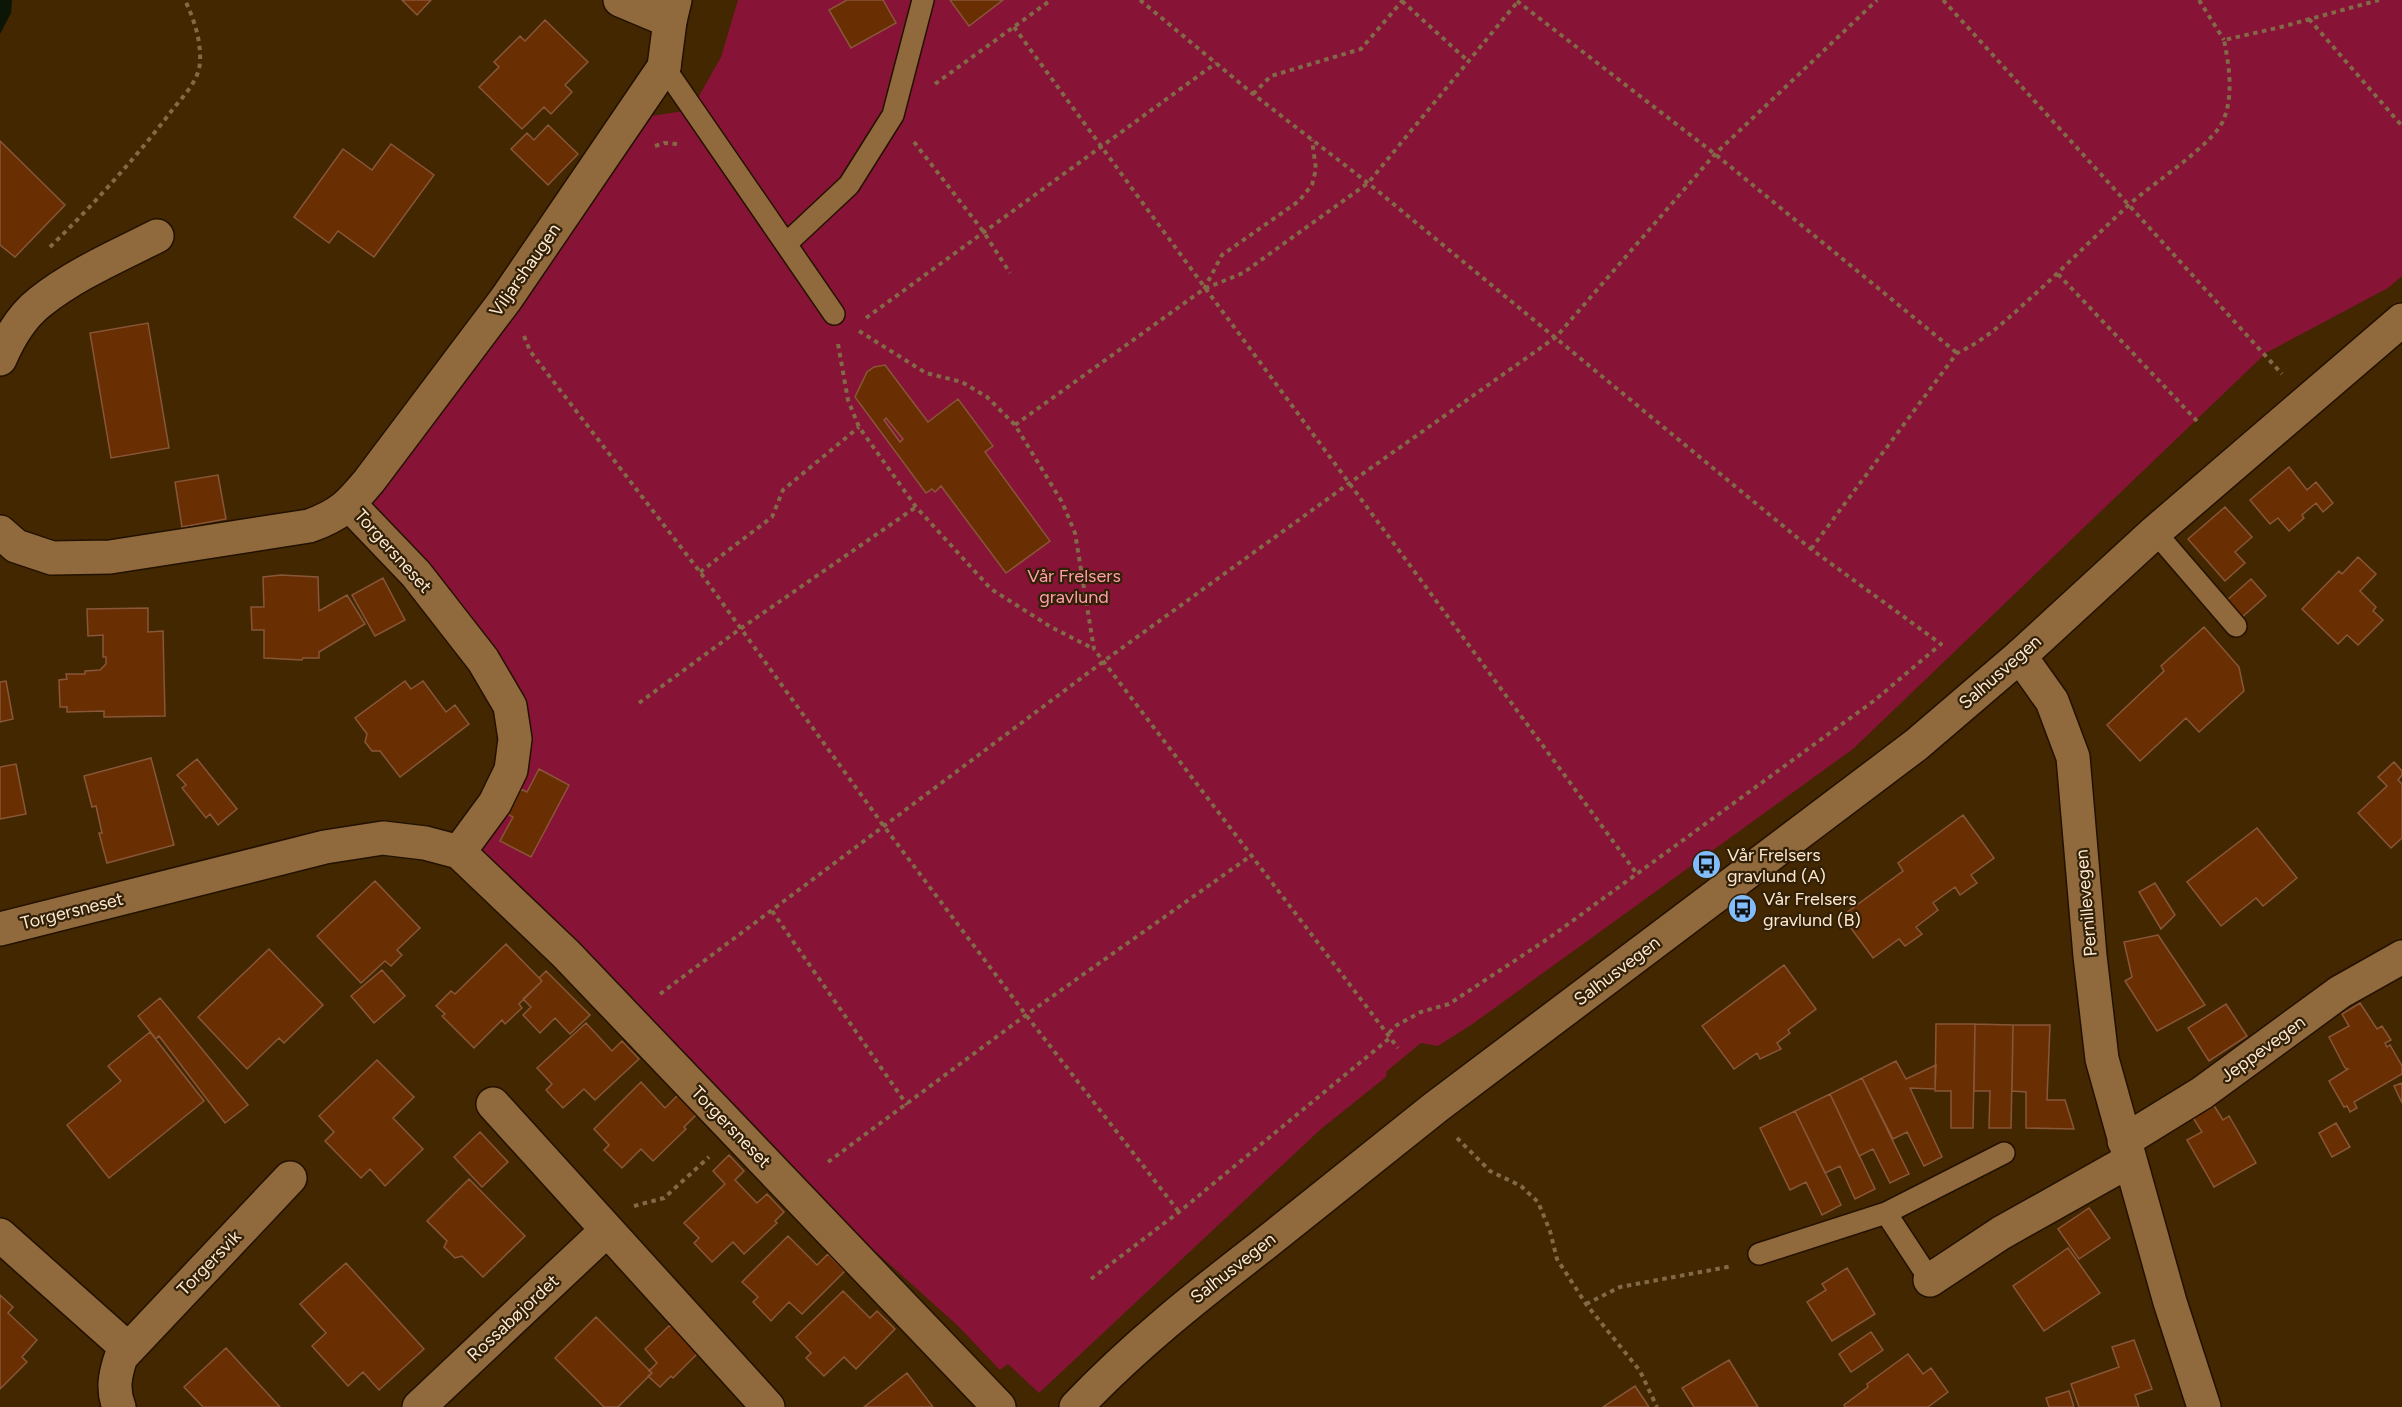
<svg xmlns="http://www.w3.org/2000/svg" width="2402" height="1407" font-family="Figtree,sans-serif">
<rect width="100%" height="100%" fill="#422701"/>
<!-- green -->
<path fill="#871336" d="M738,0H2402V276L2388,288L2266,353L1853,749L1474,1023L1438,1046L1421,1043L1387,1071L1386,1077L1321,1129L1039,1393L1008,1364L1000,1370L957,1325L824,1205L459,852L495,803L505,697L349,504L617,121L691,110L721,57Z"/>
<!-- water -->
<path fill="#0d1506" d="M0,0H12L11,13L0,34Z"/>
<!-- building -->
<path fill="#692f03" stroke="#885638" stroke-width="1.5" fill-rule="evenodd" d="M402,0H431L417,15Z
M847,0H883L896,23L851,48L829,10Z
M950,0H1003L969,26Z
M545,20L588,62L565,85L572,92L551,114L544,107L522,129L479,87L499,67L494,62L520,36L525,41Z
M548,125L578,154L548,185L511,149L527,133L534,140Z
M0,141L65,205L15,257L0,245Z
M391,144L434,175L374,257L338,231L329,243L294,217L343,149L372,170Z
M148,323L169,448L111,458L90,333Z
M885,365L928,422L958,399L993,446L985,452L1050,541L1006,573L941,486L935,492L932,489L926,493L855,397L867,372L874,367ZM886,418L903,439L900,442L884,420Z
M2289,467L2307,490L2316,482L2333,503L2323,512L2316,503L2302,515L2304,518L2289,531L2278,518L2270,524L2250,500Z
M218,475L226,519L182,527L175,482Z
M2225,507L2252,537L2235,552L2245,563L2225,581L2188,539Z
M2358,557L2376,574L2360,591L2376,607L2373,611L2383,620L2358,645L2347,635L2338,644L2302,609L2339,571L2342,574Z
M281,575L318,577L319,611L347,595L365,624L319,652V658H303L302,660L264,658V630H252L251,607H264L263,577Z
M383,578L405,620L375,636L352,595Z
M2251,579L2266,596L2241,618L2226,601Z
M148,608V632L163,631L165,716L104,717V711L67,712V707H60L59,680L67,679L66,674H85V671L100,670L106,664V657H103V635L88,636L87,609Z
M2204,627L2239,667L2244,691L2199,732L2186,718L2140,761L2107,725L2164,671L2161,666Z
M6,681L13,719L0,722V682Z
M405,681L411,689L423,681L446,712L455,705L469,724L400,777L380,751H372L365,742L367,734L355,718Z
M151,758L174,845L107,863L99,833H102L96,806L92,807L84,776Z
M197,759L237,809L218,825L210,814L206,818L182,788L186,785L177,775Z
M2394,762L2402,771V775L2398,780L2402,784V838L2391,848L2358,813L2387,786L2378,777Z
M16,764L26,814L0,819V767Z
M539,769L569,785L531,857L500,841L513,817L507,814L521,789L527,792Z
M1963,815L1994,858L1971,875L1977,883L1960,895L1955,887L1933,903L1938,910L1916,927L1922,934L1905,946L1899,939L1873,958L1842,916L1903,871L1898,863Z
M2257,828L2297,878L2263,906L2256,898L2221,926L2187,882Z
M375,881L420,928L397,950L402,955L391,966L385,961L361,983L317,936Z
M2155,883L2175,915L2161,929L2139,892Z
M2158,935L2205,1005L2157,1031L2125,981L2132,977L2124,942Z
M506,944L542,981L519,1004L522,1008L505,1024L502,1020L474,1048L442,1016L445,1014L436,1006L451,991L455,994Z
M269,949L323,1005L284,1043L279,1038L247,1069L198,1017Z
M1784,965L1816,1009L1788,1030L1790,1033L1777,1043L1781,1049L1760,1059L1757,1053L1734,1069L1702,1026Z
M382,970L405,996L374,1023L351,996Z
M546,971L590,1015L570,1034L555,1018L540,1033L523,1015L531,1007L523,999L542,981L539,978Z
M160,998L248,1105L225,1123L159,1036L156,1039L138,1016Z
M2360,1003L2377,1029L2382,1026L2391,1040L2385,1043L2387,1047L2390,1045L2402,1066V1074L2354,1102L2357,1108L2350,1112L2347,1106L2344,1107L2329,1081L2348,1069L2345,1068L2329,1037L2349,1026L2342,1014Z
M2226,1004L2247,1036L2209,1061L2188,1028Z
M586,1023L612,1051L622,1041L639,1059L595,1100L584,1089L563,1108L546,1090L552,1084L537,1068Z
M1936,1024H1975L1973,1128H1951V1091H1935Z
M1975,1024L2013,1025L2011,1128H1989L1990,1091H1974Z
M2013,1025H2050L2047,1100H2065L2074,1129L2026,1128V1092L2012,1091Z
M150,1032L204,1101L109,1178L67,1125L121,1081L108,1066Z
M377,1060L414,1097L393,1118L423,1149L385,1186L370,1169L361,1178L325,1141L334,1132L319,1116Z
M1896,1061L1906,1079L1936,1065L1935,1089L1910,1088L1942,1157L1924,1166L1907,1132L1893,1139L1862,1078Z
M1862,1078L1909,1174L1890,1183L1873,1149L1859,1156L1830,1094Z
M641,1082L665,1108L678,1095L697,1114L684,1127L686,1129L653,1161L641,1149L622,1168L604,1150L609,1145L594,1129Z
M2402,1083V1103L2394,1086Z
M1830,1094L1875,1189L1855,1199L1840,1166L1825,1173L1795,1111Z
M2213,1104L2223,1120L2229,1116L2256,1163L2214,1187L2187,1140L2202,1132L2192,1116Z
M1795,1111L1841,1205L1822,1215L1806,1182L1790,1190L1760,1128Z
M2336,1123L2350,1147L2332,1157L2319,1133Z
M480,1132L508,1162L482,1187L454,1157Z
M729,1155L744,1171L735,1180L757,1203L767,1194L784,1212L775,1221L777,1223L744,1254L733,1242L712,1262L694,1243L699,1238L684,1223L725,1184L713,1171Z
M469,1179L525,1236L483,1277L462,1256L455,1258L444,1247L447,1241L427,1221Z
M2089,1208L2110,1238L2079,1259L2058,1229Z
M788,1236L817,1265L828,1254L845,1271L802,1314L789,1302L771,1321L753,1302L758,1297L742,1282Z
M2068,1248L2100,1293L2044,1331L2013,1286Z
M346,1263L424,1349L379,1390L363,1372L348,1386L312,1346L326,1333L300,1304Z
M1847,1268L1875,1314L1832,1341L1807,1302L1826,1290L1822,1284Z
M843,1291L870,1318L877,1311L895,1329L856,1369L844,1357L824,1376L806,1358L811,1353L796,1337Z
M0,1295L13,1307L8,1313L37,1340L22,1357L27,1362L0,1389Z
M596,1317L652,1373L618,1407H604L555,1358Z
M670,1325L698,1353L673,1378L671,1376L660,1387L648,1376L652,1373L649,1371L657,1363L645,1349Z
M1871,1332L1883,1350L1851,1372L1839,1354Z
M2134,1340L2152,1389L2135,1395L2139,1407H2079L2071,1384L2119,1367L2112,1347Z
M226,1348L280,1407H203L184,1387Z
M1908,1354L1923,1374L1931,1368L1948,1392L1928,1407H1845L1844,1405L1868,1387L1867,1384Z
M1729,1360L1758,1407H1694L1682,1388Z
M907,1373L933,1407H864Z
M1635,1386L1649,1407H1603Z
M2069,1391L2074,1407H2049L2046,1398Z"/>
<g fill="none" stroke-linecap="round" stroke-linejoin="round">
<defs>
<path id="service" d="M664,67L834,314
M787,243L849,185L893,115L923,0
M2155,532L2236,626
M1886,1213L1930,1280
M1759,1254L1886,1213L2004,1153"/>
<path id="minor" d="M620,0L670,21
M0,359C9,338 22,316 40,302C75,274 118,256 157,236
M349,504L416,574L483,660L510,706L515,739L511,770L495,803L459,852
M0,532L16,546L52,558L110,557L309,526C340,515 348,506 369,481L506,299L664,67
M2020,656L2052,701L2073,757L2090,956L2102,1059L2170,1302L2204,1407
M0,929L325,847L383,838L425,843L459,852L566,954L999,1407
M493,1104L768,1407
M2124,1141L2202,1093L2340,992L2402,957
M0,1235L128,1349
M1930,1280L2001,1233L2129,1161
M119,1407C112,1389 115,1375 121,1357L290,1178
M419,1407L607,1230"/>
<path id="tertiary" d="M664,67L670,21L675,0"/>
<path id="secondary" d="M1076,1407C1134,1346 1196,1297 1262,1246C1320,1200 1378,1154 1436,1107L1916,745L2020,656L2155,532L2402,320"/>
</defs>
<!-- service casing -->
<use href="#service" stroke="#231100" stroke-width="24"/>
<!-- minor casing -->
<use href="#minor" stroke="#231100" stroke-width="36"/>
<!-- tertiary casing -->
<use href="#tertiary" stroke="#231100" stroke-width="36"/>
<!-- secondary casing -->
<use href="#secondary" stroke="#231100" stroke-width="36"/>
<!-- path -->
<path stroke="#826947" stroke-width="4" stroke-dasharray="4.5 4.5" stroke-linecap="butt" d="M1140,0L1253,94L1368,183L1811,549L1941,644L1875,700L1549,938L1449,1004L1421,1012L1397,1025L1388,1034
M1943,0L2282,374
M2199,0L2224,40
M1402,1L1468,61
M1517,1L1715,154L1957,353
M2309,19L2402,126
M1014,27C1220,310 1430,591 1637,874
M935,84L1051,0
M1253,94L1271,76L1361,49L1403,0
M914,142L983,231L1010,273
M655,146L664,143L677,144
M50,247C93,205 133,161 170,113C181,98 199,82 200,62C201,39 194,20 185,0
M2058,274L2197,421
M1204,289L1222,255L1299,201L1312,185L1316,169L1312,140
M866,318L1216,63
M859,331L926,373L962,382L987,397L1015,425L1062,502L1075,533L1094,649L1398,1048
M524,336L530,351L700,572L883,825L1026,1015L1179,1212
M838,344L848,400L859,427L916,507L991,589L1051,627L1094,649
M1015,425L1204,289L1243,273L1368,183L1519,0
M1811,549L1957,353C1982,342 2002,324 2023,305C2060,272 2095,236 2132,202C2154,183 2213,144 2223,121C2234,96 2229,65 2224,40L2281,27L2379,0
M700,572L772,517L783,490L859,427
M639,703L740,629L916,507
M772,911L907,1105
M660,994L1104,661L1351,482L1556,337L1715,154L1877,0
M1457,1138L1490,1171L1521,1186L1538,1202L1550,1231L1557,1259L1586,1304L1640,1371L1657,1407
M828,1162L1026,1015L1252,855
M634,1206L664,1198L709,1157
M1091,1279L1179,1212L1391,1037
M1586,1304L1620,1287L1733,1266"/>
<!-- service -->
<use href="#service" stroke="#906a3c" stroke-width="21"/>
<!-- minor -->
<use href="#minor" stroke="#906a3c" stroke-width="33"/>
<!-- tertiary -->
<use href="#tertiary" stroke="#906a3c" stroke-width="33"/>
<!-- secondary -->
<use href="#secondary" stroke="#906a3c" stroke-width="33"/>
</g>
<!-- icons -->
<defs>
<symbol id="bus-disc" viewBox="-11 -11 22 22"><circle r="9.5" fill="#82bcfa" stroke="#322007"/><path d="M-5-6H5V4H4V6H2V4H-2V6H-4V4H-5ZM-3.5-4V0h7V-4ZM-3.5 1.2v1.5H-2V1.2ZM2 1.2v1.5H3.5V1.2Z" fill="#111"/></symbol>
</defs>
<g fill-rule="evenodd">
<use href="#bus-disc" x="1690" y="848" width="33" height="33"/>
<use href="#bus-disc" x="1726" y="892" width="33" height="33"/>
</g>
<g text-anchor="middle" stroke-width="4.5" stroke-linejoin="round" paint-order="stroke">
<!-- street labels -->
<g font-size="18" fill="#fee8d0" stroke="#322007">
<text transform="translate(525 270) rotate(-55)" y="6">Viljarshaugen</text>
<text transform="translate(393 551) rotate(48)" y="6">Torgersneset</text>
<text transform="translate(2000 672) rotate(-41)" y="6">Salhusvegen</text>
<text transform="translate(2086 903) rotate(-95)" y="6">Pernillevegen</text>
<text transform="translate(72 911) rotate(-14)" y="6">Torgersneset</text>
<text transform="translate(1617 971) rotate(-37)" y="6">Salhusvegen</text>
<text transform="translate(2263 1049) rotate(-36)" y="6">Jeppevegen</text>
<text transform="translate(731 1127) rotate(46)" y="6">Torgersneset</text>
<text transform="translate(209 1263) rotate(-46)" y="6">Torgersvik</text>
<text transform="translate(1233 1268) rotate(-38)" y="6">Salhusvegen</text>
<text transform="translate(513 1318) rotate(-43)" y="6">Rossabøjordet</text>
</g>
<!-- park labels -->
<g font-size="18" fill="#fe9fac" stroke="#322007">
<text x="1074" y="582">Vår Frelsers<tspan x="1074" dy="21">gravlund</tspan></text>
</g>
<!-- poi labels -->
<g font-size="18" fill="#fee8d0" stroke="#322007" text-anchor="start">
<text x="1727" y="861">Vår Frelsers<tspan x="1727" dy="21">gravlund (A)</tspan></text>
<text x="1763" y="905">Vår Frelsers<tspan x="1763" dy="21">gravlund (B)</tspan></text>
</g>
</g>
</svg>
